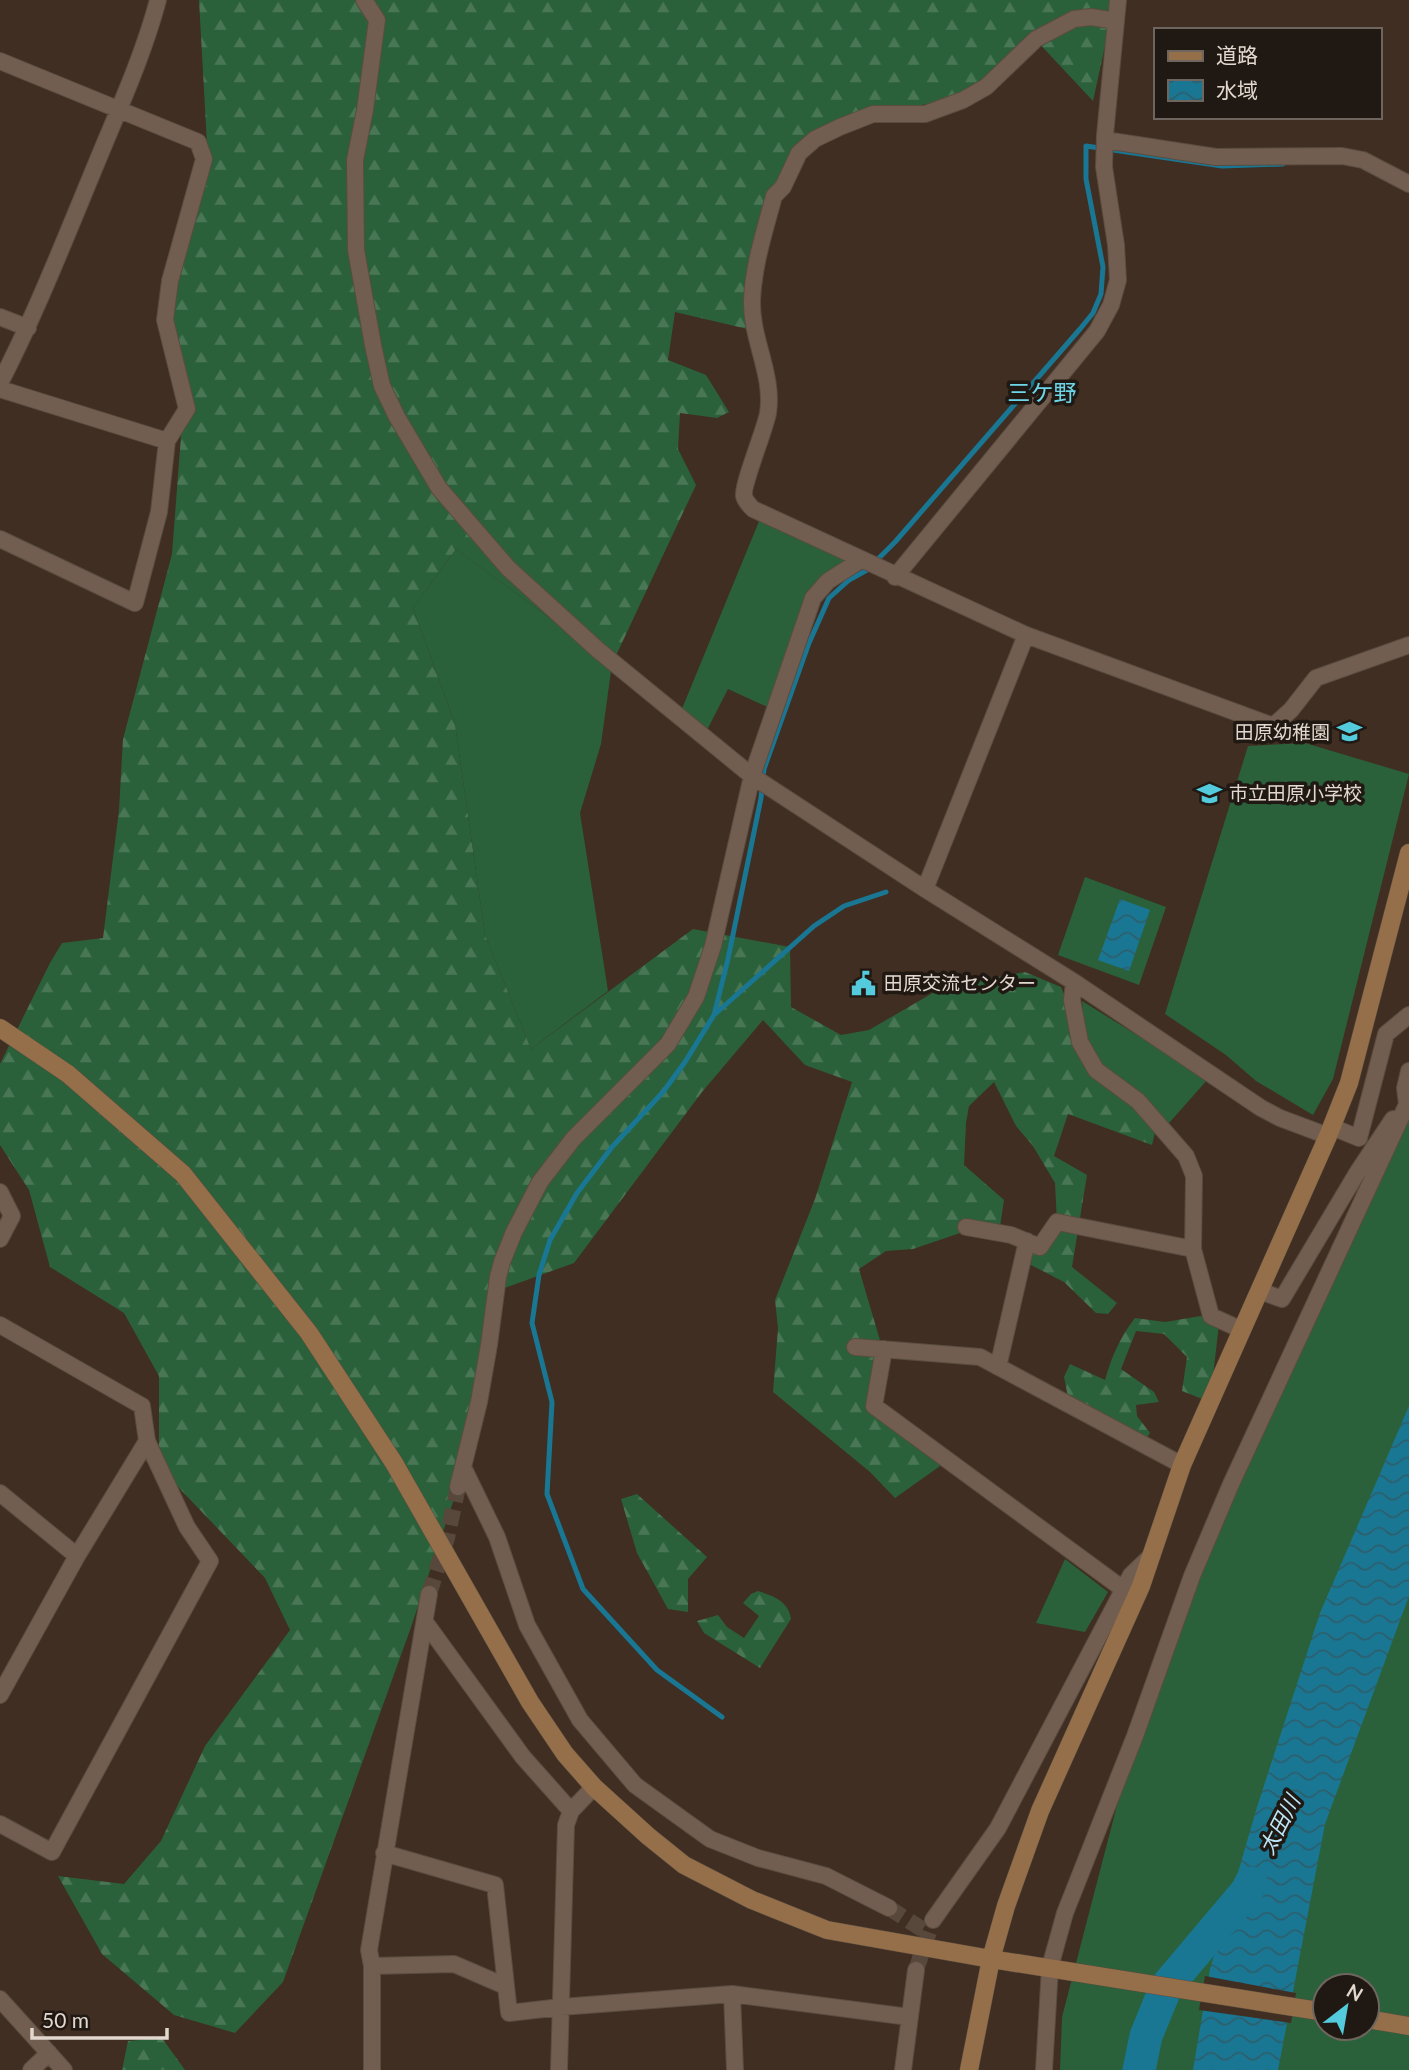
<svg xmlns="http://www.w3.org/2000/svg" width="1409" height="2070" font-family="Lato,'Noto Sans JP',sans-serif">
<defs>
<pattern id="forest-firs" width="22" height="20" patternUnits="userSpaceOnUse" patternTransform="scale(1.75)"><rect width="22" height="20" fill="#2a613a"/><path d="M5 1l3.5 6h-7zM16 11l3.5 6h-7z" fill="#497755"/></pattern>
<pattern id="water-waves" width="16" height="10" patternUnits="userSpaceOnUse" patternTransform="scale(1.75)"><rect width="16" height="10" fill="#197794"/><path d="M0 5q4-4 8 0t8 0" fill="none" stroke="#2c5f6d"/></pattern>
</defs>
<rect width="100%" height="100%" fill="#3f2e21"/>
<!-- grass -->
<path fill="#2a613a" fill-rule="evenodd" d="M762,514L854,565L818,592L774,710L728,689L704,736L679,716Z
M456,549L612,664L601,744L580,813L608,991L531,1049L485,935L455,724L413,608Z
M1305,743L1409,774L1333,1079L1313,1115L1256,1081L1226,1055L1165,1014L1248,746Z
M1085,877L1166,907L1139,985L1058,955Z
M1082,1001L1208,1079L1162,1131L1087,1054Z
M1409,1104V2070H1060L1062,2017L1135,1736L1231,1484ZM1325,1986H1367V2028H1325Z
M1065,1559L1108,1592L1085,1632L1036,1623Z"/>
<!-- forest -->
<path fill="url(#forest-firs)" d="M199,0H1115L1093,101L1035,39L972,95L835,122L774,196L756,331L675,312L668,360L706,375L729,412L717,418L680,413L678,449L696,485L612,664L456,549L413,608L455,724L485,935L531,1049L693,929L790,947L791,1007L841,1035L869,1030L943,987L1025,972L1061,987L1094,1066L1157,1124L1152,1145L1068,1114L1054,1156L1087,1175L1072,1267L1117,1303L1108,1314L1096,1313L1064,1282L1027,1263V1241L1041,1247L1057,1222L1055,1183L1033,1146L1016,1126L994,1082L969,1106L966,1123L964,1165L1004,1200L999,1233L966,1231L913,1249L886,1251L859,1269L884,1354L875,1406L936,1451L940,1466L895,1498L870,1472L773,1392L778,1328L775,1300L815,1199L852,1082L805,1065L763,1020L702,1092L574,1263L496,1291L458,1487L410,1630L283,1982L235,2033L174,2015L102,1954L58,1876L124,1884L161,1841L205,1746L290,1630L265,1578L159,1467V1376L124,1313L50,1267L29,1190L0,1145V1064L50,963L62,943L103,938L119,810L123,739L172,554L184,397L168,298L208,162Z
M1201,1316L1219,1324L1210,1402L1182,1391L1187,1357L1164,1334L1136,1331L1121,1369L1154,1392L1159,1402L1136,1405L1137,1416L1150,1433L1143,1444L1069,1402L1064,1377L1070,1364L1105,1380C1112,1356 1120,1337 1135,1318L1165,1322Z
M637,1494L707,1557L688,1579V1612L668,1609L637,1553L621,1499Z
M758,1591C774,1596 789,1602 791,1619L760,1668L704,1633L697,1621L718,1615L727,1627L744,1638L759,1616L743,1603L751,1594Z
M162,2038L185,2070H122L128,2041Z"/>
<!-- water -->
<path fill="url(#water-waves)" d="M1120,899L1150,910L1129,971L1098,960Z
M1409,1406V1596L1325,1824L1278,2070H1193L1210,1969L1257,1807L1320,1613Z"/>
<!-- pier -->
<path fill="#3f2e21" d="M1205,1976L1296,1993L1291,2023L1199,2010Z"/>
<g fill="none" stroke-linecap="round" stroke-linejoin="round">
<!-- stream -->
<path stroke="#197794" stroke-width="5" d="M714,1015L728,959L761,798L764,769L809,643L829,598L849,580L867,570L895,542L1080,329L1093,313L1101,294L1103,267L1086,179V146L1222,166L1283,164
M722,1717L657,1670L583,1589L547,1494L552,1402L532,1323L539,1275L550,1240L577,1193L612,1147L663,1092L685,1062L714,1015L814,926L844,906L886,892"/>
<!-- river -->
<path stroke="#197794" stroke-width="33" d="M1139,2070L1146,2036L1166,1987L1247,1891L1251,1883"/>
<!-- street-tunnel -->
<path stroke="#57483b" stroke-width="16" stroke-dasharray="16 8" stroke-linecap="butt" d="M429,1594L447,1538L458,1487
M889,1908L928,1933
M916,1970L933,1920"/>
<defs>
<path id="street" d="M364,0L377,20L365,110L355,160L356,250L373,345L382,386L397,417L439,488L508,568L598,650L752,776L925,889L1074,982L1261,1108L1280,1118L1328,1136
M1116,21L1091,17L1074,19L1036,39L986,87L963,100L925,114H873L840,127L815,139L799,153L783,187L774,196C765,230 753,266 752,301C751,339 774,375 768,413C765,430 742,485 744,496C745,500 750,506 753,509L1026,635L1273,726L1291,710L1316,678L1409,645
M0,61L198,142L204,159L170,281L165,320L187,409L167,441L159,512L135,603L0,539
M1105,140L1216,157L1342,156L1363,160L1409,184
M0,317L28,328
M0,383C35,315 63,244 92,174C115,117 142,60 158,0
M0,389L167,441
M895,577L1097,331L1111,305L1118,280L1116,245L1104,167L1105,135L1118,0
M925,889L1026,635
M1074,982L1072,1000L1080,1042L1096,1070L1138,1101L1186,1156L1194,1176L1193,1249L1211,1316L1242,1330
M1407,1104L1405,1088L1409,1071
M1332,1127L1359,1138L1386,1034L1409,1015
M0,1192L12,1216L0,1239
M966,1227L1011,1235L1040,1247L1057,1222L1193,1249
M1260,1291L1282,1299L1357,1173L1393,1119
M0,1325L142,1406L147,1441L187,1527L210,1561L52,1852L0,1824
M855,1347L980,1357L1182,1465
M884,1349L874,1406L1123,1589
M998,1367L1027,1241
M463,1467L497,1537L527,1625L580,1720L635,1785L710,1839L758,1858L826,1876L889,1908
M458,1487L479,1402L489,1345L498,1277L502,1262L514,1232L540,1182L573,1139L668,1044L696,997L713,946L752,776L813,598L828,581L861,560
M0,1493L77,1556
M425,1622L523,1757L571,1811
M0,1695L77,1556L147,1441
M384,1853L495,1885L509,2013L561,2007L732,1994L909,2017
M933,1920L998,1828L1131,1575L1152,1555
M372,1966L454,1964L505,1986
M732,1994L735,2070
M0,1999L64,2070
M31,2070L49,2053
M372,2070V1966L369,1950L429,1594
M559,2070L566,1825L571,1811L594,1787
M903,2070L916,1970
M1044,2070L1050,1967L1065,1913L1135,1736L1192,1576L1231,1484L1409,1100"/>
<path id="secondary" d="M0,1028L68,1074L183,1174L309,1333L394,1463L530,1702L565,1754L594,1787L648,1836L684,1865L752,1900L827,1930L991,1959L1325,2012
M1367,2019L1409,2026
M969,2070L991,1959L1006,1906L1040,1811L1141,1586L1182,1465L1328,1136L1349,1083L1409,853"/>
</defs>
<!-- street casing -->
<use href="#street" stroke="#5a4c40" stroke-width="18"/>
<!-- secondary casing -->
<use href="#secondary" stroke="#5a4c40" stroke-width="19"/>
<!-- street -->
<use href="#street" stroke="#715e50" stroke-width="16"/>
<!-- secondary -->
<use href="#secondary" stroke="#946f49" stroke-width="18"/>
</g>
<!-- icons -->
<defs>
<symbol id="school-bare" viewBox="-9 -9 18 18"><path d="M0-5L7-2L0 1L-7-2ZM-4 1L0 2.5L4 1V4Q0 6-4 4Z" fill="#54cadd" stroke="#201812" stroke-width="2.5" paint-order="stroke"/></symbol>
<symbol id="civic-bare" viewBox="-9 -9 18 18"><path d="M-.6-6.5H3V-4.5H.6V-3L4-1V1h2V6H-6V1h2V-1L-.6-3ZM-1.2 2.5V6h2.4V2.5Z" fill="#54cadd" stroke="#201812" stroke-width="2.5" paint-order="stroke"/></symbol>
</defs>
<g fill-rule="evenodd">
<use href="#school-bare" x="1332" y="714" width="35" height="35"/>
<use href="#school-bare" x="1192" y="776" width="35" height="35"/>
<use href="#civic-bare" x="846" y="966" width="35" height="35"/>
</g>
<g text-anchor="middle" stroke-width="7" stroke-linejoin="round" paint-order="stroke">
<!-- poi labels -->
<g font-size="19" fill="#e2d8cf" stroke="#201812" text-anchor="start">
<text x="1330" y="739" text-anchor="end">田原幼稚園</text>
<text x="1229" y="800">市立田原小学校</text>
<text x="884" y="990">田原交流センター</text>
</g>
<!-- water labels -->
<g font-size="21" font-style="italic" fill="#bee8f9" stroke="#201812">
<text transform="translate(1280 1825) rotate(-63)" y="7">太田川</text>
</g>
<!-- quarter labels -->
<g font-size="23" fill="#6dd6e8" stroke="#201812">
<text x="1042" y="401">三ケ野</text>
</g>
</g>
<!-- legend -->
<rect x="1154" y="28" width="228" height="91" fill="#201812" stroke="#6e655e" stroke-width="2"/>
<rect x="1168" y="51" width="35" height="10" fill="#946f49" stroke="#6e655e" stroke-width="2"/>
<text x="1216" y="63" font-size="21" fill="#e2d8cf">道路</text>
<rect x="1168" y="80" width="35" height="21" fill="url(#water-waves)" stroke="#6e655e" stroke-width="2"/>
<text x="1216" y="98" font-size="21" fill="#e2d8cf">水域</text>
<!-- north arrow -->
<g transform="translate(1346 2007) rotate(31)"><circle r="33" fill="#201812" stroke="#6e655e" stroke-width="2"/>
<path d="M0-5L12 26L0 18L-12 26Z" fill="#54cadd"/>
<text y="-10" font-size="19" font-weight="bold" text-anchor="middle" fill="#e2d8cf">N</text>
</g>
<!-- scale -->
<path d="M32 2028v10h135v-10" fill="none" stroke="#e2d8cf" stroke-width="3.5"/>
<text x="42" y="2028" font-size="21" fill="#e2d8cf" stroke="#201812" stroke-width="5" paint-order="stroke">50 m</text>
</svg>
